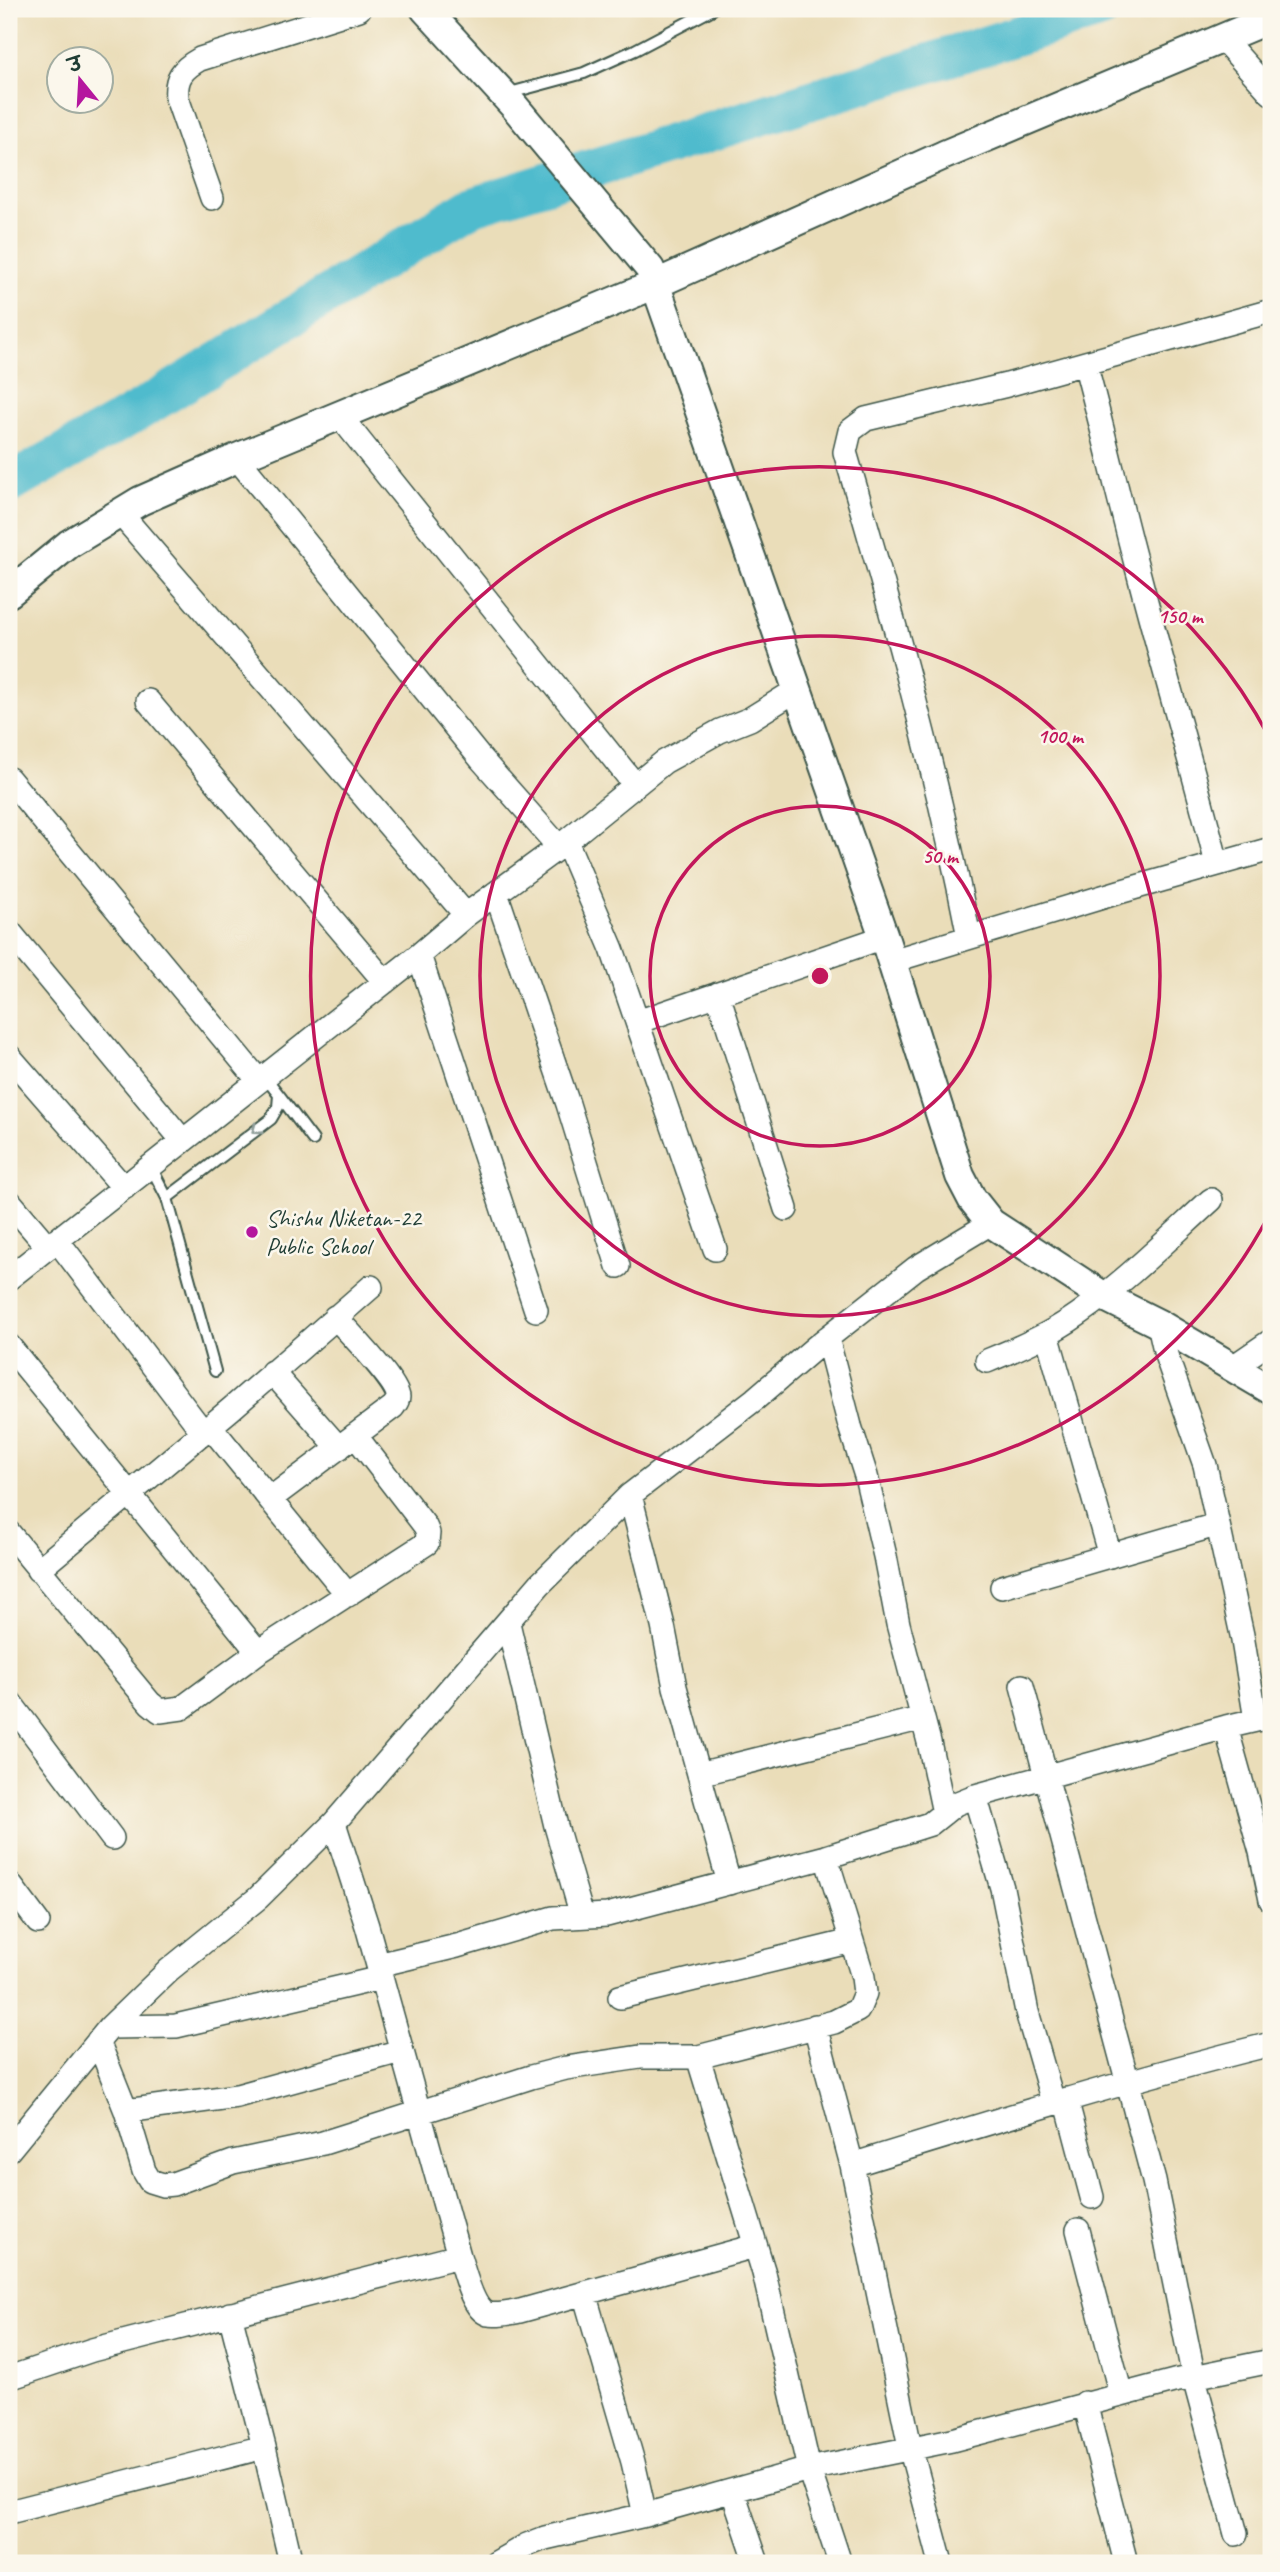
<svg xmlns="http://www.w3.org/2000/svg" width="1280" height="2572" font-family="Caveat,'Playpen Sans Deva',sans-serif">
<rect width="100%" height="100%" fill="#fbf7ec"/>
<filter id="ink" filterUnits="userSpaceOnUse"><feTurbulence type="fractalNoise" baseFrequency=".0143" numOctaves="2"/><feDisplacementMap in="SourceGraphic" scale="14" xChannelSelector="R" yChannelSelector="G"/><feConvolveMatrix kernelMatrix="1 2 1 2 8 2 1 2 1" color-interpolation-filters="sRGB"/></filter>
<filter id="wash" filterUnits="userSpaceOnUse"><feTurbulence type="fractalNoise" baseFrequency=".00686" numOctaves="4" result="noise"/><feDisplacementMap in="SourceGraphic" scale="28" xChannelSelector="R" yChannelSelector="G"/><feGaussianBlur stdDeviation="1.57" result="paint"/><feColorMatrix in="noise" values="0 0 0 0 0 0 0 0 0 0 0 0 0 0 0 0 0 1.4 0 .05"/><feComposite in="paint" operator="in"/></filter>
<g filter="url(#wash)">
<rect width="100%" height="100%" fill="#eaddb9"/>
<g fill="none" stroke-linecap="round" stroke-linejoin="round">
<!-- river -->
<path stroke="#50bbcd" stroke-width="40" d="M9,484L137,412L470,207L1102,9"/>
</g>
</g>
<g filter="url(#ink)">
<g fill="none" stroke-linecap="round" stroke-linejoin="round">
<defs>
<path id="service" d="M506,94L584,73L635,50L713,9
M279,1095L313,1140
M151,1167L167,1198L271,1119L278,1107L279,1095L265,1077
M167,1198L215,1371"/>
<path id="minor" d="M1223,39L1271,93
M212,198L177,98C175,78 182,69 200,59L359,9
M1085,363C1104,433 1120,505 1139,575C1164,672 1193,767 1217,864
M339,415L635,785
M237,458L481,759L559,847
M120,513L466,915
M148,701L385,982
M9,779L259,1081
M566,841L612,949L715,1249
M496,893L568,1104L618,1266
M9,931L183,1141
M969,937C937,773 892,612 845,452L850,431L866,419L1007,385L1271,311
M419,955L536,1310
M892,961L1119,892L1271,849
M718,994L786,1209
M637,1022L884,937
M9,1056L124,1188
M9,1201L48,1247
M57,1240L203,1432
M9,1278L419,955L466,915L559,847L664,762L720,731L750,719L798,689
M1159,1324L1166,1355L1205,1465L1242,1635L1256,1720
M1047,1334L1110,1556
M827,1338L850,1426L866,1476L885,1556L898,1624L929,1742L944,1813
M9,1346L258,1652
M987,1361C1019,1348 1051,1334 1079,1314C1126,1281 1168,1239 1211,1200
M1233,1367L1271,1341
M272,1372L339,1448
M210,1426L348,1595
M630,1495L663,1626L675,1687L729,1883
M270,1499L393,1407C396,1403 398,1401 398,1397C398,1383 347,1330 335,1317
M9,1533L150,1703L160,1711L182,1708L258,1652L427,1543L428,1533L425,1526L355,1435
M38,1570L231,1409L371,1287
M1002,1587L1216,1525
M508,1623L556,1826L582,1916
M1022,1686L1154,2181L1194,2378L1236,2534
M9,1701L112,1838
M1226,1727L1261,1852L1271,1900
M699,1774L923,1718
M975,1796L1226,1727L1269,1717
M334,1823L367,1926L459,2256C464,2271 472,2309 488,2314C498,2316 510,2313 520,2311L755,2246
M9,1883L38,1922
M378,1965L457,1946L553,1918L607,1915L826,1857L930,1824L955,1804L975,1796L1002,1888L1027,2012L1053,2102
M620,1997L852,1941
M815,2026L852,2165L910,2447L941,2563
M110,2027L176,2026L381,1978
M98,2041L126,2111L144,2171L150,2181L163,2185L173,2184L233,2162L323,2143L531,2077L566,2068L640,2057H698L834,2022L858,2010L865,1993L863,1977L826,1857
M698,2057L764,2273L809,2469L840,2563
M1066,2099L1092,2197
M126,2111L237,2096L401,2051
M9,2150L110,2027L169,1970L258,1898L334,1823L540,1584L630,1495L755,1399L817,1346L916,1268L991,1223
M852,2165C991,2122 1130,2079 1271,2044
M1078,2230L1121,2395
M584,2293L633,2462L645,2515
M230,2314L264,2447L291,2563
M9,2378L92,2350L459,2256
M1085,2403L1126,2563
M733,2492L757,2563
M9,2512L264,2447
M496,2563L527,2545L545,2538L645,2515L809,2469L952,2440L1174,2381L1271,2361"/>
<path id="tertiary" d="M425,9L514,106L650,269L884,937L960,1176L972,1199L991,1223L1103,1296L1159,1324L1271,1390
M9,593L69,544L140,501L237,458L656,284L944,155L1271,18"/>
</defs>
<!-- service casing -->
<use href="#service" stroke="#3d5548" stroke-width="14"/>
<!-- minor casing -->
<use href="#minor" stroke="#3d5548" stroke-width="26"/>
<!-- tertiary casing -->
<use href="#tertiary" stroke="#3d5548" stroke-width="32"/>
<!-- service -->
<use href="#service" stroke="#fff" stroke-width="10"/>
<!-- minor -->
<use href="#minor" stroke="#fff" stroke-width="23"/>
<!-- tertiary -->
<use href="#tertiary" stroke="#fff" stroke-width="28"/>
</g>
<!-- one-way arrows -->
<defs><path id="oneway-chevron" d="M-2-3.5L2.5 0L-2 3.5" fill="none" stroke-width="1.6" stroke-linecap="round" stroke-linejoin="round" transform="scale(1.75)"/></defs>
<use stroke="#8f9e9a" href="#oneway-chevron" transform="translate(256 1130) rotate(143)"/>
</g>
<!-- distance rings -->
<g fill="none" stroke="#c2185b" stroke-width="3.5">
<circle cx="820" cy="976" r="170"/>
<circle cx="820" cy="976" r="340"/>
<path d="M1269 1215A509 509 0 1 1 1269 737"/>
</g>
<!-- markers -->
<circle fill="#b5179e" stroke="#fbf7ec" stroke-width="2.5" cx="252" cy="1232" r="7"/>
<g text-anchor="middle" stroke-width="5" stroke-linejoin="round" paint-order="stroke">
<!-- poi labels -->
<g font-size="24" fill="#1f3d34" stroke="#fbf7ec" text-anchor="start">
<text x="266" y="1226">Shishu Niketan-22<tspan x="266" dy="28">Public School</tspan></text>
</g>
</g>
<circle cx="820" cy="976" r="10" fill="#c2185b" stroke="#fbf7ec" stroke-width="3.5"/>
<g font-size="21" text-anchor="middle" font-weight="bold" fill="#c2185b" stroke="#fbf7ec" stroke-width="5" stroke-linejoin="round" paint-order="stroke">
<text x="1180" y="623">150 m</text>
<text x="1060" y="743">100 m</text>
<text x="940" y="863">50 m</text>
</g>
<!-- margin -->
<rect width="1280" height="2572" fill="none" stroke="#fbf7ec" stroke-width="35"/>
<!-- north arrow -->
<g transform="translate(80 80) rotate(342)"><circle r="33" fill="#fbf7ec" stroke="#a3ada2" stroke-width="2"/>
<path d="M0-5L12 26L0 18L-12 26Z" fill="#b5179e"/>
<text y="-10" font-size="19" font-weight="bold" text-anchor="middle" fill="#1f3d34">उ</text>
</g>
</svg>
